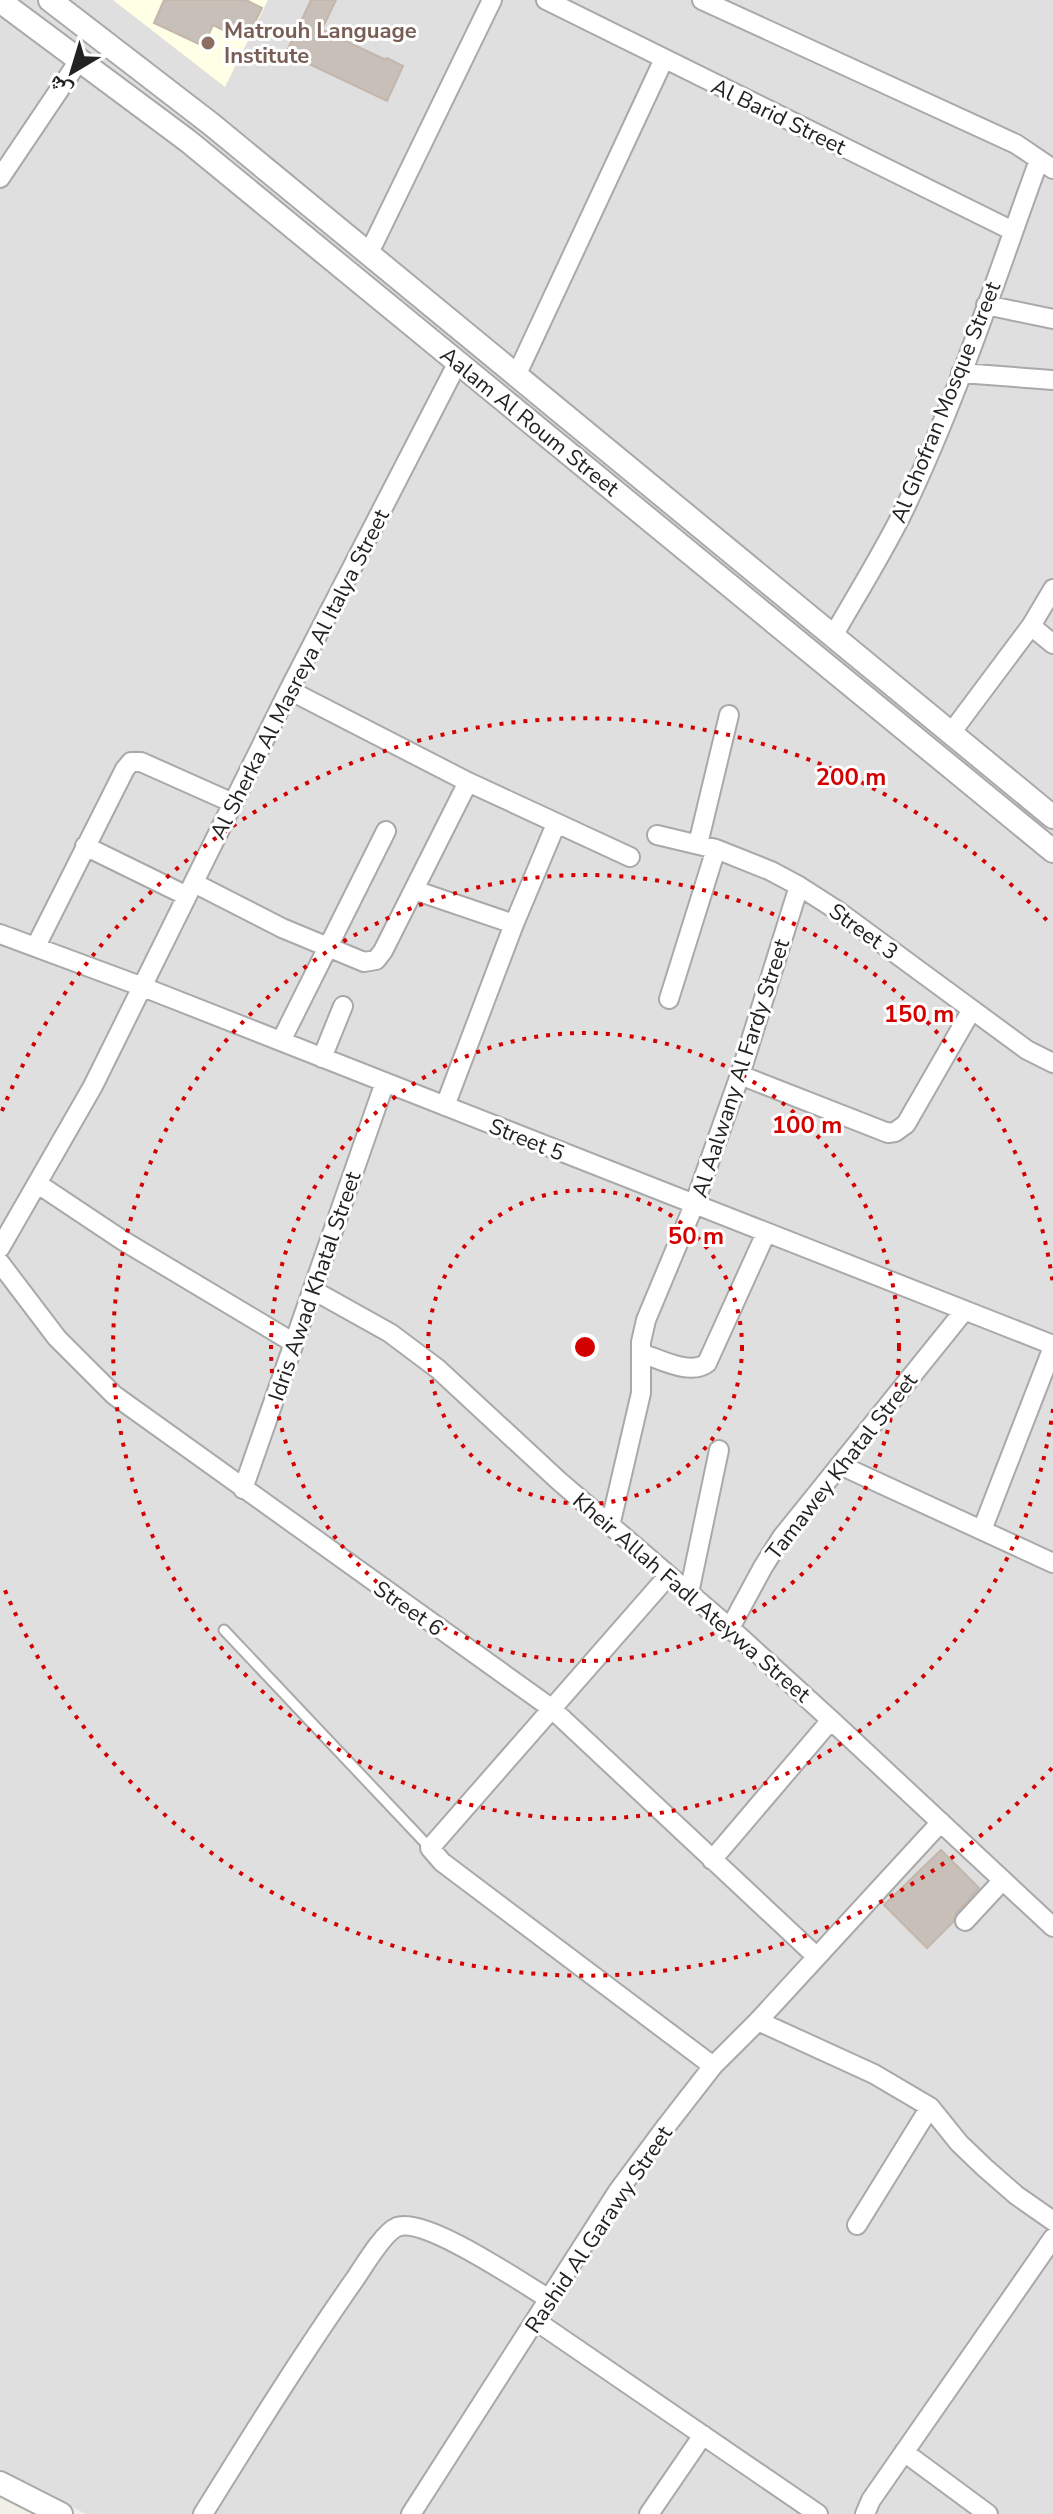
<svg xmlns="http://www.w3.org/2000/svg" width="1053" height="2514" font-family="'Nunito Sans','Noto Naskh Arabic',sans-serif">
<rect width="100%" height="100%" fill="#f2efe9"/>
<!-- residential -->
<path fill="#e0dfdf" d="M0,0H1053V2514H86L0,2469Z"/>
<!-- education -->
<path fill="#ffffe5" d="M113,0H268L225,87Z"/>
<!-- building -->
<path fill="#c7bfb8" stroke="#c4b6ab" stroke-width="2" d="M164,0H246L262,8L249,34L238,29L235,36L213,25L203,46L154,23Z
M311,0H336L323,27H320L322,30L386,60L387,58L403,66L387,101L286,53Z
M941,1850L979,1888L956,1913L953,1922L927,1948L884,1905Z"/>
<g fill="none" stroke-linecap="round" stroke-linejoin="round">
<defs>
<path id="service" d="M224,1630L430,1848"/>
<path id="minor" d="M546,0L1013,231
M702,0L1016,144L1053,169
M0,178L80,59
M368,255L492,0
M986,305L1053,319
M961,373L1053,380
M516,376L664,59
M1031,626L1053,644
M833,636C856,596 881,556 902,514C957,400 996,278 1039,160
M289,690L468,782L630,857
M951,733L1031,626L1053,589
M657,835L716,849L771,871L799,886L838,911L1027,1050L1053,1063
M698,844L729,715
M85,846L187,896
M194,883L282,928L364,962L376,960L383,951L468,782
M414,890L514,924
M0,934L143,987L1053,1345
M36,946L125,769L131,762H141L233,803
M669,999L716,849
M281,1041L386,831
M322,1058L343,1006
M740,1075L888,1133L895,1132L906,1124L971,1011
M445,1106L514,924L556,824
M38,1184L122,1240L294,1343
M0,1248L93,1086L289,690L458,362
M0,1263L57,1338L114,1395L551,1708L817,1957
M313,1290L390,1333L438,1369L559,1481L730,1628L831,1720L1053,1927
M641,1353C660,1359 690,1376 707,1363L766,1233
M840,1465L1053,1563
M243,1489L385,1082
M610,1526L641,1393V1342L646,1320L694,1205L740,1075L799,886
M982,1530L1053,1347
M668,1576L430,1848L442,1862L713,2066
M689,1593L719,1450
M730,1628L763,1567L782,1537L964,1311
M712,1860L831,1720
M965,1921L1003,1880
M758,2021L874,2074L930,2107L959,2143L984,2167L1016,2195L1053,2221
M857,2225L930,2107
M536,2321L818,2514
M904,2452L988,2514
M203,2514C252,2435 301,2356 355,2279C364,2266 383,2233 397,2227C425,2216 522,2283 549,2299
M411,2514L618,2191L664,2129L713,2066L758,2021L941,1822
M649,2514L703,2435
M865,2514L871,2500L1053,2238"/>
<path id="tertiary" d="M50,0L211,124L1053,817
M0,1L188,141L1053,851
M0,2483L61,2514"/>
</defs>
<!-- service casing -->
<use href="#service" stroke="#a9a9a9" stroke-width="13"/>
<!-- minor casing -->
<use href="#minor" stroke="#a9a9a9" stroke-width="22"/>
<!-- tertiary casing -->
<use href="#tertiary" stroke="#a9a9a9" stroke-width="26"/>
<!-- service -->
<use href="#service" stroke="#fff" stroke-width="9"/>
<!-- minor -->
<use href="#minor" stroke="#fff" stroke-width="18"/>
<!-- tertiary -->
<use href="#tertiary" stroke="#fff" stroke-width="22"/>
</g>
<!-- distance rings -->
<g fill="none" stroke="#d40000" stroke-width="4" stroke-dasharray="4 8">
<circle cx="585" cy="1347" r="157"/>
<circle cx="585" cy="1347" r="314"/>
<path d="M1053 1409A472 472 0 1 1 1053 1285"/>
<path d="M1052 1768A629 629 0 0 1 2 1583M2 1111A629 629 0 0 1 1052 926"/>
</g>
<!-- markers -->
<circle fill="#8d6e63" stroke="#fff" stroke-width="3" cx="208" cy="43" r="8"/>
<g text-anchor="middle" stroke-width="6" stroke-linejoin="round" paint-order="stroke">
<!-- education labels -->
<g font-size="22" font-weight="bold" fill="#785e54" stroke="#fff" text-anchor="start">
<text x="224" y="38">Matrouh Language<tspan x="224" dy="25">Institute</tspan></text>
</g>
<!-- street labels -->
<g font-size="22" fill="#222" stroke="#fff">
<text transform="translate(779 116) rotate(26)" y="8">Al Barid Street</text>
<text transform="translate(945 402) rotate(-68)" y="8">Al Ghofran Mosque Street</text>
<text transform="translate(530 421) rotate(39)" y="8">Aalam Al Roum Street</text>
<text transform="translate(299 674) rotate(-63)" y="8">Al Sherka Al Masreya Al Italya Street</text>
<text transform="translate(864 931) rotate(36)" y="8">Street 3</text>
<text transform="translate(740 1068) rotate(-72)" y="8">Al Aalwany Al Fardy Street</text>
<text transform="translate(527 1139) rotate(22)" y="8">Street 5</text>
<text transform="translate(314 1286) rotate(-71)" y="8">Idris Awad Khatal Street</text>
<text transform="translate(841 1466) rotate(-52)" y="8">Tamawey Khatal Street</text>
<text transform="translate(692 1597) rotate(41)" y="8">Kheir Allah Fadl Ateywa Street</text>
<text transform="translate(409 1608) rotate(35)" y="8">Street 6</text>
<text transform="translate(598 2229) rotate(-56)" y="8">Rashid Al Garawy Street</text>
</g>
</g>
<circle cx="585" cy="1347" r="12" fill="#d40000" stroke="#fff" stroke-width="4"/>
<g font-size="24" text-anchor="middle" font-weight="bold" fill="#d40000" stroke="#fff" stroke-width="6" stroke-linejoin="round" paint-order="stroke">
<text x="851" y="785">200 m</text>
<text x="919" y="1022">150 m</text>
<text x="807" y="1133">100 m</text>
<text x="696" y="1244">50 m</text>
</g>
<!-- north arrow -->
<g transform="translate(72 72) rotate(218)" stroke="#ffffff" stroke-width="6" paint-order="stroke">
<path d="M0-6L14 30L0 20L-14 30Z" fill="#222222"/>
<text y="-12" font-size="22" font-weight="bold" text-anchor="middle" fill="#222222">ش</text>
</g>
</svg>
